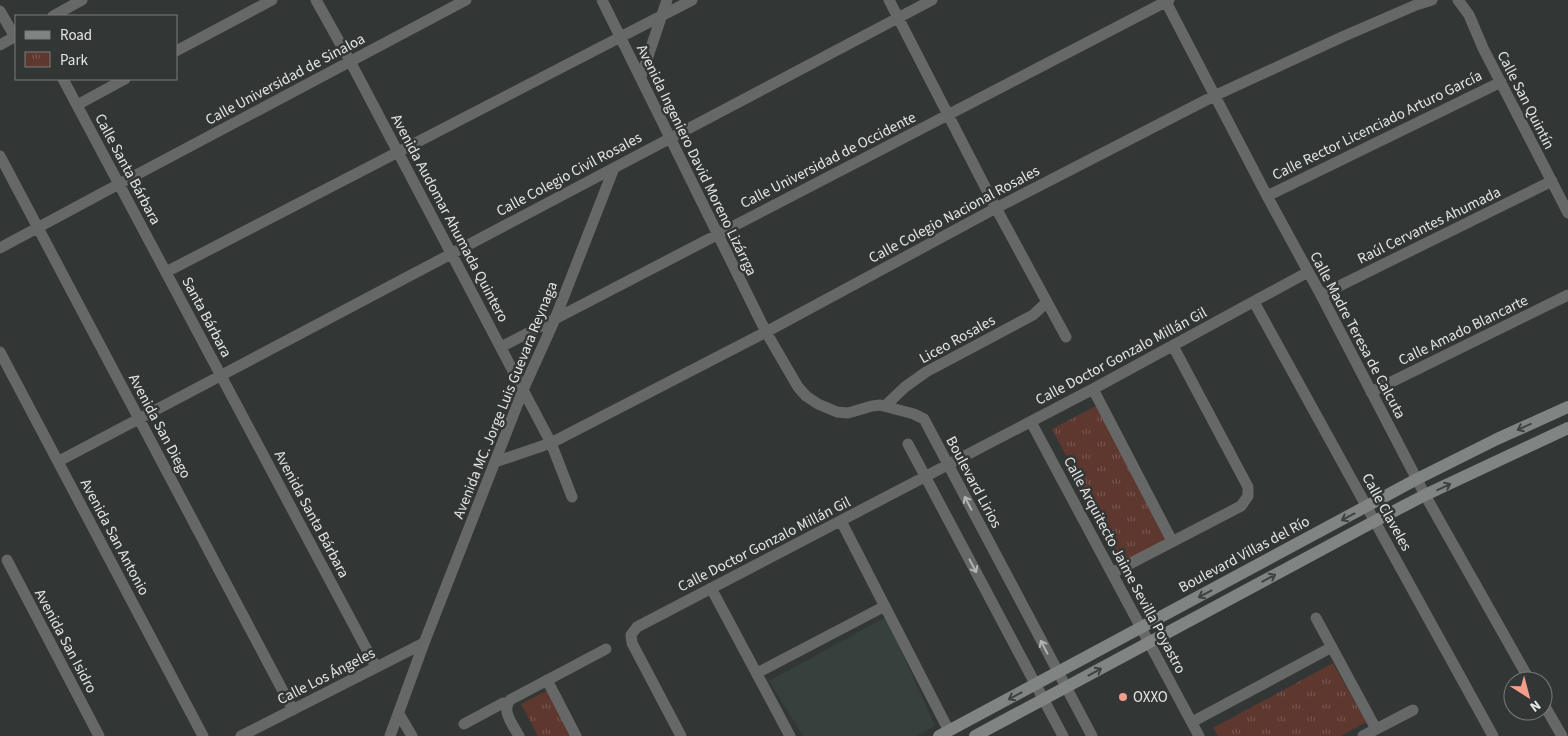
<svg xmlns="http://www.w3.org/2000/svg" width="1568" height="736" font-family="'Source Sans 3',sans-serif">
<defs>
<pattern id="park-tufts" width="24" height="20" patternUnits="userSpaceOnUse" patternTransform="scale(1.25)"><rect width="24" height="20" fill="#5e372f"/><path d="M3 7l-1-3M5 7V3M7 7l1-3M15 17l-1-3M17 17v-4M19 17l1-3" fill="none" stroke="#75544d"/></pattern>
</defs>
<rect width="100%" height="100%" fill="#323635"/>
<!-- built -->
<path fill="#36413d" d="M886,617L935,726L916,736H803L769,681Z"/>
<!-- park -->
<path fill="url(#park-tufts)" d="M1096,406L1167,542L1123,565L1052,429Z
M1333,663L1366,722L1341,736H1218L1213,728Z
M548,690L572,736H538L521,704Z"/>
<g fill="none" stroke-linecap="round" stroke-linejoin="round">
<!-- street -->
<path stroke="#666867" stroke-width="11" d="M316,0L350,61L551,443L572,497
M602,0L766,332L798,387L806,396L818,404L837,412L848,413L872,406L880,405L914,414L924,419L1092,736
M889,0L996,208L1066,337
M1165,0L1267,196L1321,295L1425,495L1530,681
M1458,0L1469,15L1483,48L1568,213
M0,11L15,37
M53,16L82,0
M0,45L16,36
M176,51L272,0
M641,77L667,0
M63,79L376,667
M77,105L125,79
M0,156L293,710
M1267,196L1501,82
M0,248L119,184L466,0
M166,272L692,0
M1321,295L1552,181
M1254,302L1493,736
M501,347L1169,0
M0,352L203,736
M1093,389L1172,541
M1371,392L1568,295
M885,406L905,387L926,372L1033,315L1047,302
M1031,422L1199,736
M908,444L1063,736
M59,461L932,0
M495,462L551,443L766,332L996,208L1214,96L1342,37L1416,5L1432,0
M841,521L949,731
M7,560L99,736
M1112,573L1241,506L1248,496V487L1173,346
M711,588L790,736
M1316,618L1376,729
M757,673L885,606
M547,680L576,736
M1543,703L1562,736
M399,714L412,736
M1192,722L1332,647
M464,724L503,703L507,704
M241,736L424,643
M390,736L424,643L523,390L555,319L614,168
M519,736C513,725 501,711 510,700L606,649
M681,736L632,643L631,635L637,627L1093,389L1308,272
M1363,736L1413,710"/>
<!-- secondary -->
<path stroke="#808482" stroke-width="12" d="M939,736L1417,479L1497,439L1568,407
M975,736L1375,521L1425,495L1568,428"/>
</g>
<!-- one-way arrows -->
<defs><path id="oneway-shaft" d="M-6 0H5M1.5-3L5.5 0L1.5 3" fill="none" stroke-width="1.6" stroke-linecap="round" stroke-linejoin="round" transform="scale(1.25)"/></defs>
<g stroke="#3e4241">
<use href="#oneway-shaft" transform="translate(1524 427) rotate(156)"/>
<use href="#oneway-shaft" transform="translate(1444 487) rotate(-25)"/>
<use href="#oneway-shaft" transform="translate(1348 517) rotate(152)"/>
<use href="#oneway-shaft" transform="translate(1269 578) rotate(-28)"/>
<use href="#oneway-shaft" transform="translate(1205 594) rotate(152)"/>
<use href="#oneway-shaft" transform="translate(1095 672) rotate(-29)"/>
<use href="#oneway-shaft" transform="translate(1015 696) rotate(152)"/>
</g>
<g stroke="#b2b4b3">
<use href="#oneway-shaft" transform="translate(968 503) rotate(-118)"/>
<use href="#oneway-shaft" transform="translate(973 566) rotate(62)"/>
<use href="#oneway-shaft" transform="translate(1044 647) rotate(-118)"/>
</g>
<!-- markers -->
<circle fill="#f49d8c" stroke="#323635" stroke-width="2" cx="1123" cy="697" r="5"/>
<g text-anchor="middle" stroke-width="5" stroke-linejoin="round" paint-order="stroke">
<!-- street labels -->
<g font-size="15" fill="#e4e6e6" stroke="#323635">
<text transform="translate(285 79) rotate(-28)" y="5">Calle Universidad de Sinaloa</text>
<text transform="translate(1526 100) rotate(63)" y="5">Calle San Quintín</text>
<text transform="translate(1377 125) rotate(-26)" y="5">Calle Rector Licenciado Arturo García</text>
<text transform="translate(697 160) rotate(64)" y="5">Avenida Ingeniero David Moreno Lizárrga</text>
<text transform="translate(828 160) rotate(-27)" y="5">Calle Universidad de Occidente</text>
<text transform="translate(128 169) rotate(62)" y="5">Calle Santa Bárbara</text>
<text transform="translate(569 174) rotate(-28)" y="5">Calle Colegio Civil Rosales</text>
<text transform="translate(954 214) rotate(-28)" y="5">Calle Colegio Nacional Rosales</text>
<text transform="translate(450 218) rotate(62)" y="5">Avenida Audomar Ahumada Quintero</text>
<text transform="translate(1429 225) rotate(-26)" y="5">Raúl Cervantes Ahumada</text>
<text transform="translate(207 317) rotate(62)" y="5">Santa Bárbara</text>
<text transform="translate(1463 330) rotate(-26)" y="5">Calle Amado Blancarte</text>
<text transform="translate(1358 335) rotate(62)" y="5">Calle Madre Teresa de Calcuta</text>
<text transform="translate(957 339) rotate(-29)" y="5">Liceo Rosales</text>
<text transform="translate(1121 356) rotate(-28)" y="5">Calle Doctor Gonzalo Millán Gil</text>
<text transform="translate(505 400) rotate(-68)" y="5">Avenida MC. Jorge Luis Guevara Reynaga</text>
<text transform="translate(160 426) rotate(62)" y="5">Avenida San Diego</text>
<text transform="translate(974 482) rotate(62)" y="5">Boulevard Lirios</text>
<text transform="translate(1387 512) rotate(61)" y="5">Calle Claveles</text>
<text transform="translate(312 514) rotate(62)" y="5">Avenida Santa Bárbara</text>
<text transform="translate(115 537) rotate(62)" y="5">Avenida San Antonio</text>
<text transform="translate(764 544) rotate(-27)" y="5">Calle Doctor Gonzalo Millán Gil</text>
<text transform="translate(1244 554) rotate(-28)" y="5">Boulevard Villas del Río</text>
<text transform="translate(1125 565) rotate(62)" y="5">Calle Arquitecto Jaime Sevilla Poyastro</text>
<text transform="translate(66 641) rotate(62)" y="5">Avenida San Isidro</text>
<text transform="translate(326 676) rotate(-27)" y="5">Calle Los Ángeles</text>
</g>
<!-- poi labels -->
<g font-size="15" fill="#e4e6e6" stroke="#323635" text-anchor="start">
<text x="1133" y="702">OXXO</text>
</g>
</g>
<!-- legend -->
<rect x="15" y="15" width="162" height="65" fill="#323635" stroke="#797c7c"/>
<rect x="25" y="31" width="25" height="8" fill="#808482" stroke="#797c7c"/>
<text x="60" y="40" font-size="15" fill="#e4e6e6">Road</text>
<rect x="25" y="52" width="25" height="15" fill="url(#park-tufts)" stroke="#797c7c"/>
<text x="60" y="65" font-size="15" fill="#e4e6e6">Park</text>
<!-- north arrow -->
<g transform="translate(1528 696) rotate(144)"><circle r="24" fill="#323635" stroke="#797c7c"/>
<path d="M0-4L9 19L0 12L-9 19Z" fill="#f49d8c"/>
<text y="-8" font-size="14" font-weight="bold" text-anchor="middle" fill="#e4e6e6">N</text>
</g>
</svg>
